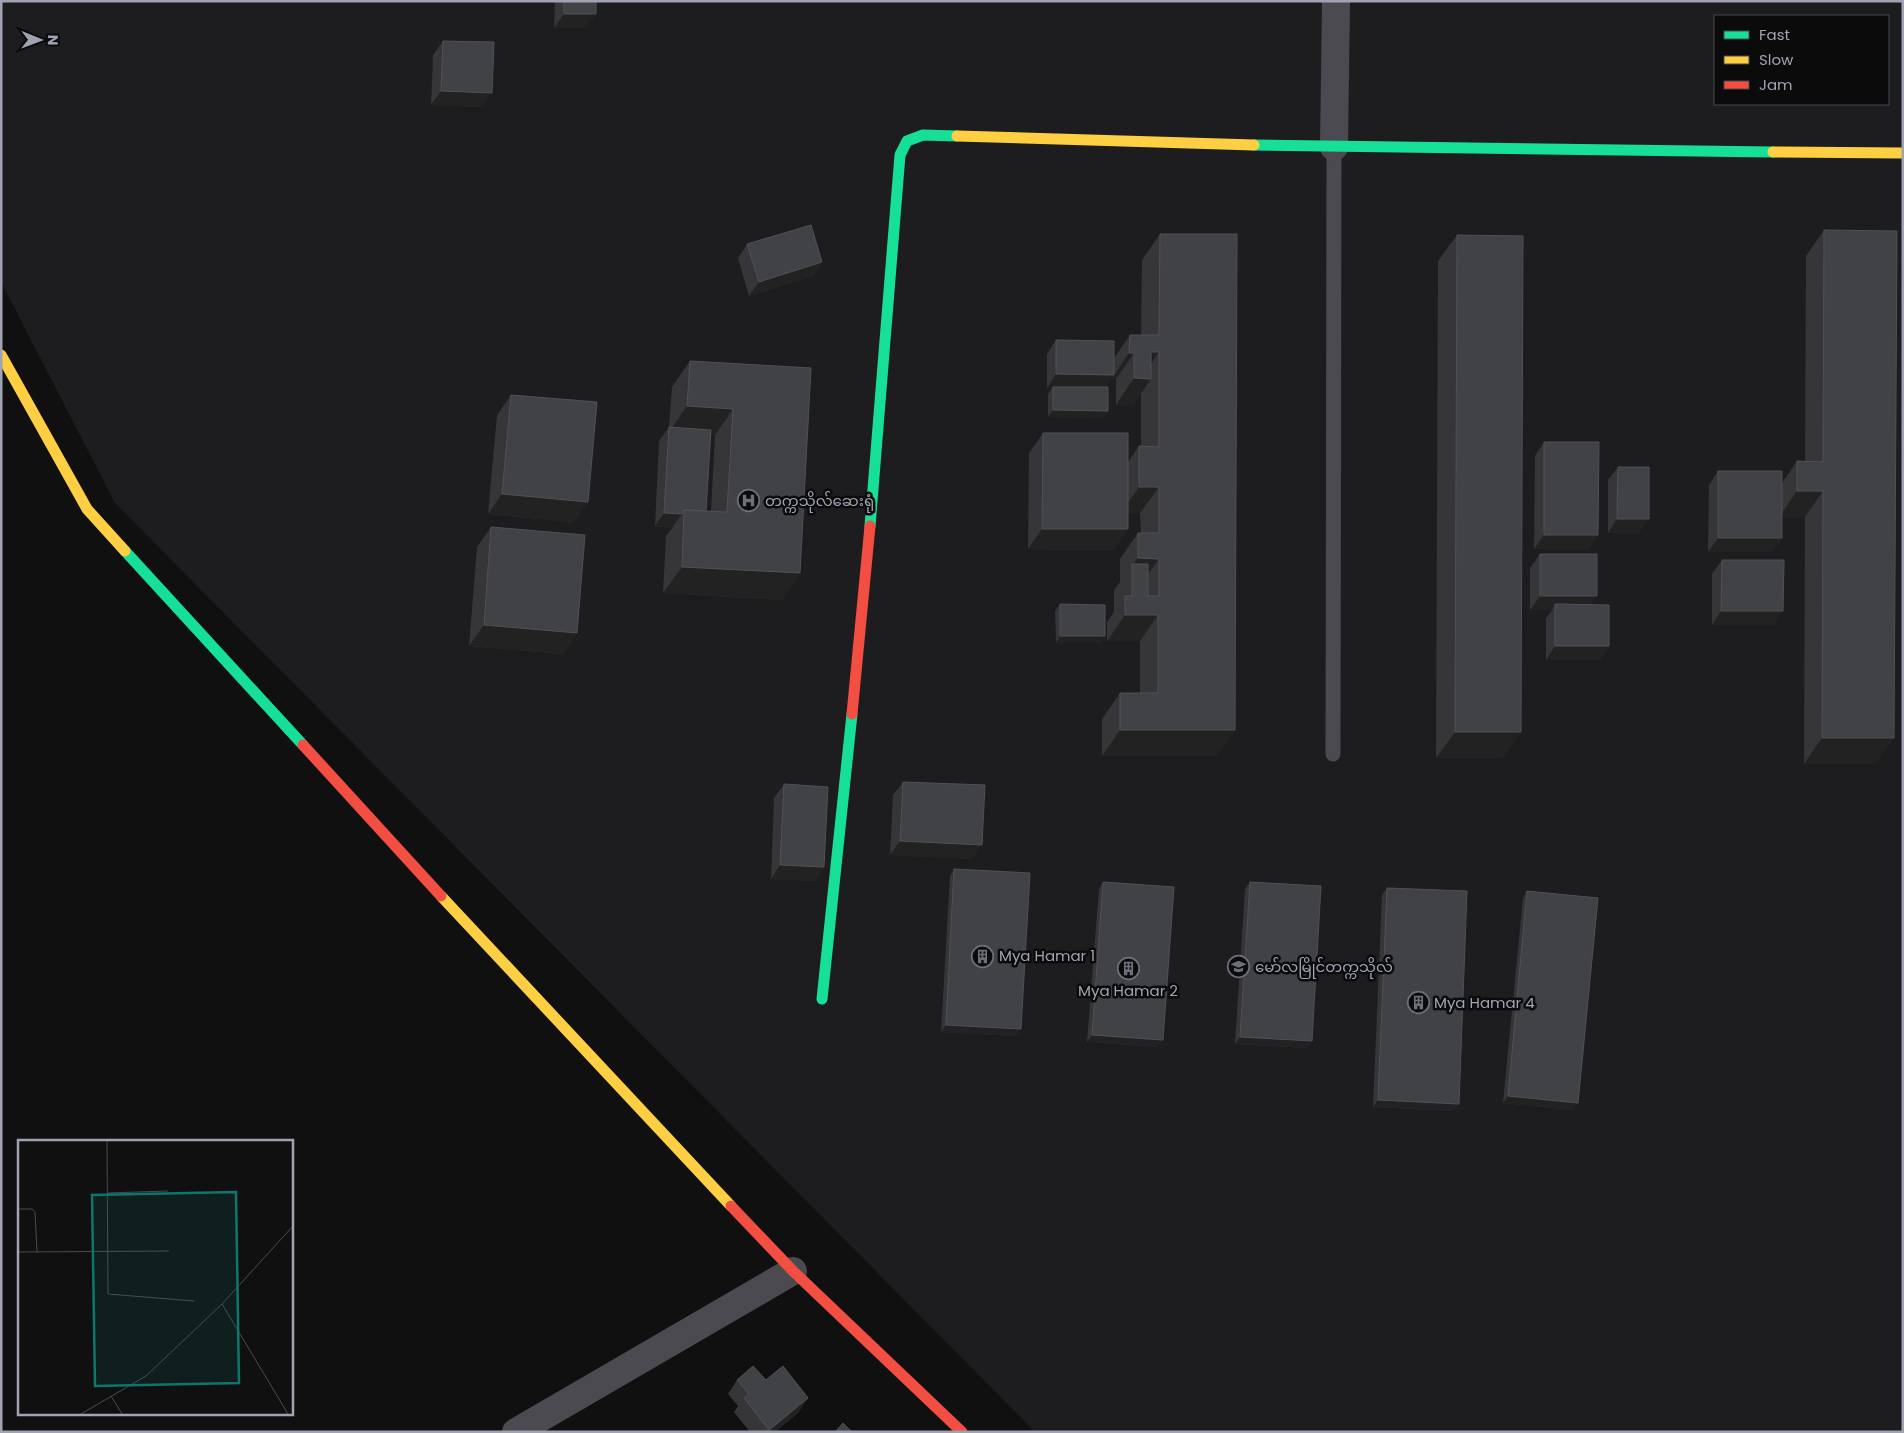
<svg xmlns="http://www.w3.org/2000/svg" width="1904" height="1433" font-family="Poppins,'Noto Sans Myanmar',sans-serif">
<rect width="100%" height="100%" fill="#101010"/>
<!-- built -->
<path fill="#1d1d1f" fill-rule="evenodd" d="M1,1H1903V1432H1035L115,503L1,282ZM1715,16H1888V104H1715Z"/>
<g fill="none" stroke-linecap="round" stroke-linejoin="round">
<!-- lane -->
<path stroke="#4a4a50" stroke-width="15" d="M1333,754L1334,147"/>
<!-- street -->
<path stroke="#4a4a50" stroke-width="28" d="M1334,147L1336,1
M516,1432L793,1271"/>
<!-- fast -->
<path stroke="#16e098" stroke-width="11" d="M1254,145L1773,152
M870,526L900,155L907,141L923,135L957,136
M125,551L303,745
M822,999L852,714"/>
<!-- slow -->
<path stroke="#ffcf43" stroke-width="11" d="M957,136L1254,145
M1773,152L1903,153
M1,355L87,509L125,551
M441,896L731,1206"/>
<!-- jam -->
<path stroke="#f24e42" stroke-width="11" d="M852,714L870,526
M303,745L441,896
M731,1206L793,1271L962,1432"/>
</g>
<!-- wall -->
<path fill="#363638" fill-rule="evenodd" d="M555,1H596V14L586,28H554Z
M443,41L482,107L431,105L433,55Z
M1824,230L1876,764H1804L1805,517H1782V538L1772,552H1708L1709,485L1718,471L1782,483L1797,461L1805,462L1806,256Z
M1160,234L1217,756H1102V719L1120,693H1140V641H1107V622L1114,612V590L1120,582V559L1138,533H1141L1140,513H1128L1114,550L1028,549L1029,453L1043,433L1128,462L1139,446H1141V393L1133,405H1116V379H1111L1105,387L1108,411L1103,418L1048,417V394L1052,388H1047V354L1056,340L1114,358L1130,335H1141L1142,260Z
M1457,235L1503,758H1436L1438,261Z
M747,244L813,276L749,296L738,258Z
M690,361L811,368L800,573L782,600L663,593L666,536L672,528L655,526L659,441L669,427L672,387ZM710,435H715L711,511H706Z
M511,395L588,502L573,522L488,514L497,415Z
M1544,442L1589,549H1534L1535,456Z
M1618,467L1639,533H1608V480Z
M491,527L577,633L563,654L469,646L477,547Z
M1540,554L1591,605L1609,646L1600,660H1546V618L1552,610H1530V568Z
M1722,560L1774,625H1712V574Z
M1060,604L1105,636L1100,643H1056L1055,611Z
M903,782L972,859L890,855L893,795Z
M784,784L824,867L815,881L771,879L774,798Z
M954,869L1016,1036L941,1032L950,876Z
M1103,882L1158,1047L1087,1042L1099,889Z
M1250,882L1312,1041L1307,1048L1235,1044L1245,889Z
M1387,888L1454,1111L1373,1107L1382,895Z
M1527,891L1573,1110L1503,1103L1523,898Z
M737,1380H766L799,1412L775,1432H750L734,1412L738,1406L728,1394Z"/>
<!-- shaded-wall -->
<path fill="#222223" d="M564,14H596L586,28H554Z
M441,91L492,93L482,107L431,105Z
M822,262L813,276L749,296L759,282Z
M1151,352H1159L1141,379H1151L1133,405H1116L1134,378Z
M1129,353H1134L1116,379H1111L1104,389L1053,387L1052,388H1047L1056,374L1114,375Z
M687,406L733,409L715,435L669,432Z
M1053,410L1108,411L1103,418L1048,417Z
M1139,487H1159L1140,513H1121Z
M1797,491H1823L1805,517H1779Z
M502,494L588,502L573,522L488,514Z
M664,513L682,514L672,528L655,526Z
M1617,519H1649L1639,533H1608Z
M1042,529H1128L1114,550L1028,549Z
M1544,535H1598L1589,549H1534Z
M1718,538H1782L1772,552H1708Z
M1138,558L1159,559L1140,585L1132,566Z
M682,567L800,573L782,600L663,593Z
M1540,596H1597L1588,610L1555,604L1552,610H1530Z
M1721,611H1783L1774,625H1712Z
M1125,615H1158L1140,641H1107Z
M484,625L577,633L563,654L469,646Z
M1060,636H1105L1100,643H1056Z
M1555,646H1609L1600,660H1546Z
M1120,730H1235L1217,756H1102Z
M1455,732H1521L1503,758H1436Z
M1822,738H1894L1876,764H1804Z
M900,841L982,845L972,859L890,855Z
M780,865L824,867L815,881L771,879Z
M946,1025L1021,1029L1016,1036L941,1032Z
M1092,1035L1163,1040L1158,1047L1087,1042Z
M1240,1037L1312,1041L1307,1048L1235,1044Z
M1508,1096L1578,1103L1573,1110L1503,1103Z
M1378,1100L1459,1104L1454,1111L1373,1107Z
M808,1398L799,1412L775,1432H768Z"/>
<!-- building -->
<path fill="#414245" stroke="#505156" d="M564,1H596V14H564Z
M443,41L494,42L492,93L441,91Z
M811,225L822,262L759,282L747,244Z
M1824,230L1897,231L1894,738H1822L1823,491H1797V461L1823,462Z
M1160,234H1237L1235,730H1120V693H1158V615H1125V596H1132V564H1148V596H1159V559L1138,558V533H1159V487H1139V446L1159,447V352H1151V379L1134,378V353H1129L1130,335H1159Z
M1457,235L1523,236L1521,732H1455Z
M1056,340L1114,341V375L1056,374Z
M690,361L811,368L800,573L682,567L684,510L727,512L733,409L687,406Z
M1053,387H1108V411L1053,410Z
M511,395L597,402L588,502L502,494Z
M669,427L711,430L706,511L684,510L682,514L664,513Z
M1043,433H1128V529H1042Z
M1544,442H1599L1598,535H1544Z
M1618,467H1649V519H1617Z
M1718,471H1782V538H1718Z
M491,527L585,535L577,633L484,625Z
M1540,554H1597V596H1540Z
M1722,560H1784L1783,611H1721Z
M1060,604L1105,605V636H1060Z
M1555,604L1609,605V646H1555Z
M903,782L985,785L982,845L900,841Z
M784,784L828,787L824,867L780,865Z
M954,869L1030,873L1021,1029L946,1025Z
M1103,882L1174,887L1163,1040L1092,1035Z
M1250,882L1321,886L1312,1041L1240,1037Z
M1387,888L1467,891L1459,1104L1378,1100Z
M1527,891L1598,898L1578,1103L1508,1096Z
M753,1366L766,1380L783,1366L808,1398L769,1430L744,1398L749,1394L737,1380Z
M843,1423L852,1432H835Z"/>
<!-- icons -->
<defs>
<symbol id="hospital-ring" viewBox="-11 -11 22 22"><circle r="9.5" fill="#0b0b0c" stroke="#6e7079" stroke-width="1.5"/><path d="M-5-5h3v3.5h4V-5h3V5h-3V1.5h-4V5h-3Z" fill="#6e7079"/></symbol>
<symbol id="building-ring" viewBox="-11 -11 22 22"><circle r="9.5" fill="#0b0b0c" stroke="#6e7079" stroke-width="1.5"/><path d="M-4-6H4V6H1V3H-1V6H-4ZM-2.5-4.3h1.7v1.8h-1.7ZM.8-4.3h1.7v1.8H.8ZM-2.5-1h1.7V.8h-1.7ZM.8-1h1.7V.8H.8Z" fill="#6e7079"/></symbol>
<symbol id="university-ring" viewBox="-11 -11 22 22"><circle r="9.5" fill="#0b0b0c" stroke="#6e7079" stroke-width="1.5"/><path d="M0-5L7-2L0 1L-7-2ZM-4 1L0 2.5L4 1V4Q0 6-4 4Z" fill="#6e7079"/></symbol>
</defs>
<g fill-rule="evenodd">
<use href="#hospital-ring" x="736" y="488" width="25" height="25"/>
<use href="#building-ring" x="970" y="944" width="25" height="25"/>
<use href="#university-ring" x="1226" y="954" width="25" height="25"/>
<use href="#building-ring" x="1116" y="956" width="25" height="25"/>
<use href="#building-ring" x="1406" y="990" width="25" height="25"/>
</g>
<g text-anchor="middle" stroke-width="5" stroke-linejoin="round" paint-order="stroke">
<!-- poi labels -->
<g font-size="15" fill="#a0a3b2" stroke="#0b0b0c" text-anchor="start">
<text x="765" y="506">တက္ကသိုလ်ဆေးရုံ</text>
<text x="999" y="961">Mya Hamar 1</text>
<text x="1255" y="972">မော်လမြိုင်တက္ကသိုလ်</text>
<text x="1128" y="996" text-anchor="middle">Mya Hamar 2</text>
<text x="1434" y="1008">Mya Hamar 4</text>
</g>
</g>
<!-- overview -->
<g transform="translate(18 1140)">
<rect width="275" height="275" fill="#101010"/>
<path fill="none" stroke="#4a4b51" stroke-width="1" d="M89,1L90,154L176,161M89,53L150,51M0,69H14L17,72L19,112M0,112L151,111M204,164L270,274M93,256L104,274M63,274L128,236L204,164L275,86"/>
<path fill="#0f766e" fill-opacity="0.15" stroke="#0f766e" stroke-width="2.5" d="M218,52L221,243L77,246L74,55Z"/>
<rect width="275" height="275" fill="none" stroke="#a0a3b2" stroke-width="2.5"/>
</g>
<!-- border -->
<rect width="1904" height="1433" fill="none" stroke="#a0a3b2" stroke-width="5"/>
<!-- legend -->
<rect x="1714" y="15" width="175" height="90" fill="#0b0b0c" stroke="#47484e"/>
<rect x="1724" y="31" width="25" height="8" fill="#16e098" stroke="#47484e"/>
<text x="1759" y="40" font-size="15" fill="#a0a3b2">Fast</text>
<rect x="1724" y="56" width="25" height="8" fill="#ffcf43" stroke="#47484e"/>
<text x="1759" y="65" font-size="15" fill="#a0a3b2">Slow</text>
<rect x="1724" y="81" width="25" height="8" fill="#f24e42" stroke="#47484e"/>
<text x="1759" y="90" font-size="15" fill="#a0a3b2">Jam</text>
<!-- north arrow -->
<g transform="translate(40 40) rotate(91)" stroke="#0b0b0c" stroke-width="4" paint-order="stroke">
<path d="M0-4L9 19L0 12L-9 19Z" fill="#a0a3b2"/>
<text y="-8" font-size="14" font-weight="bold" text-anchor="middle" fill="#a0a3b2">N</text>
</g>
</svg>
